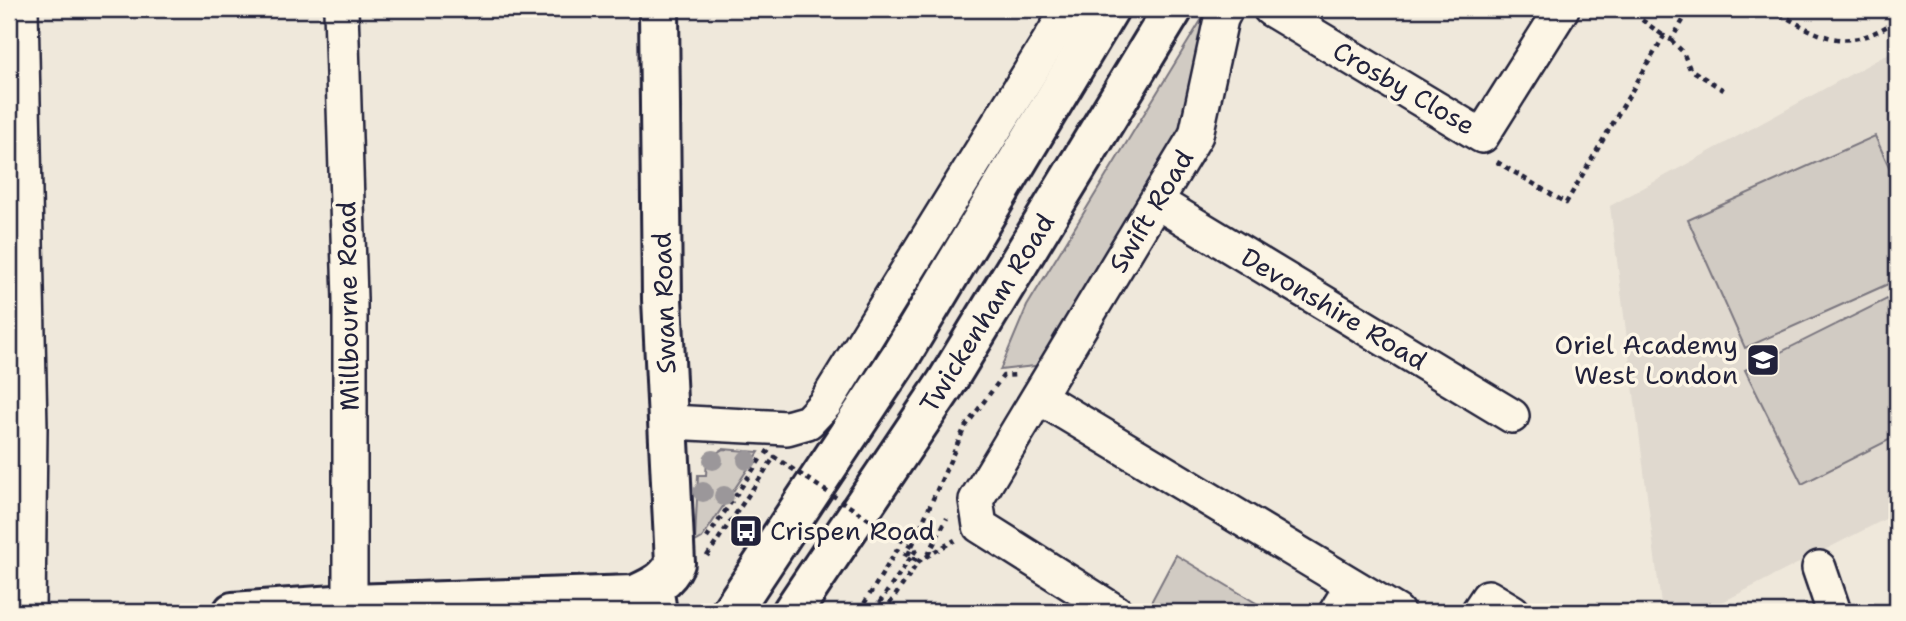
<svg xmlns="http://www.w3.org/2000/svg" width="1906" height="621" font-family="'Shantell Sans',sans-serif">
<rect width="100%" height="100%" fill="#efe8db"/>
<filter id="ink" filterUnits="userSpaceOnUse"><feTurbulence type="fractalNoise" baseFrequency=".0143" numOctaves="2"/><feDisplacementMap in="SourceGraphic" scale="14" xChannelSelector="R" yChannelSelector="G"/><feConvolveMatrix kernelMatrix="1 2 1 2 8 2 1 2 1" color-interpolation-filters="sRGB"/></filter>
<g filter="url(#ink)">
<!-- built -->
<path fill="#e0d9cf" d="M1897,49V513L1703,612H1662L1610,206Z"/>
<!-- green -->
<path fill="#d1cbc3" stroke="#7a767f" stroke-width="2" d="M1208,9L1186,125L1043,365L1000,370L1027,306Z
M1875,136L1897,184V280L1745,348L1688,220Z
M1897,294V436L1802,484L1745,370Z
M723,449L759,452L702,538L695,542L698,475H706L707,459Z
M1176,555L1271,612H1160L1149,606Z"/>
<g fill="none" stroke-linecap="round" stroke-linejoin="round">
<defs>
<path id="minor" d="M21,9L30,428L28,612
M341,9L350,299V604
M1270,9L1482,136L1562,9
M1157,202L1512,416
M1039,397L1397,612
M670,422L787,428L808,422L825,404L1069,9
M1819,568L1834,612
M1116,612L980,526L976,500L1196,135L1221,19L1226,9
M1336,612L1352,586
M1478,612L1488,597L1513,612"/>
<path id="tertiary" d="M233,612L350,604L635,595C652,587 667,581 675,563L662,299L659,9"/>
<path id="trunk" d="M653,587L657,612
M731,612L900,357L1109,9
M792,612L946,383L1173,9"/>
</defs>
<!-- minor casing -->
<use href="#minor" stroke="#22223b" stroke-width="38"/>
<!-- tertiary casing -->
<use href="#tertiary" stroke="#22223b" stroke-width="44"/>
<!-- trunk casing -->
<use href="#trunk" stroke="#22223b" stroke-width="44"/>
<!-- path -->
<path stroke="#22223b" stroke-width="4.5" stroke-dasharray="5 5" stroke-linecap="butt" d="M1623,9L1630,13
M1771,9C1821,36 1843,56 1897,20
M1642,20L1664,36
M1671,40L1683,52L1690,69L1725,91
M1497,162L1566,203L1664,36L1671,40L1690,9
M707,538L763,455
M908,555L965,427L1003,376L1018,375
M928,555L947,518
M707,556L775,456
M859,612L897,550L919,561
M884,612L919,561L955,540"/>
<!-- minor -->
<use href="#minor" stroke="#fcf5e5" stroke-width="33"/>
<!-- tertiary -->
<use href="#tertiary" stroke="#fcf5e5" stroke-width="38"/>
<!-- trunk -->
<use href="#trunk" stroke="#fcf5e5" stroke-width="38"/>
<!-- path-bridge -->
<path stroke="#22223b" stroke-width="4.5" stroke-dasharray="5 5" stroke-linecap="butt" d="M765,451L916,550L873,612"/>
</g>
<!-- trees -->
<g fill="#9b979a">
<circle cx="713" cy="460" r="10"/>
<circle cx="747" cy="460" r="10"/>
<circle cx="703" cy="492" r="10"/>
<circle cx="724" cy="496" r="10"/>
</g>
</g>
<!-- icons -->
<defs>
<symbol id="school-square" viewBox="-11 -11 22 22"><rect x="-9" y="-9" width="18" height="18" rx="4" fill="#22223b" stroke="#fcf5e5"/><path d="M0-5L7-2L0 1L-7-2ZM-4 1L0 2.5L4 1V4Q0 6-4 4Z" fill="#fff"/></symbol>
<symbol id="bus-square" viewBox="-11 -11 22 22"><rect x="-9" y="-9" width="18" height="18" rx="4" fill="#22223b" stroke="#fcf5e5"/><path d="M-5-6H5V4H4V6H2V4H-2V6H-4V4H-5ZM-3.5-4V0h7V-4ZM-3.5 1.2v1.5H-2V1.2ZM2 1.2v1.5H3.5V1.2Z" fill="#fff"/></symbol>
</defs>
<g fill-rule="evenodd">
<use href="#school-square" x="1744" y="341" width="38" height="38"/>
<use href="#bus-square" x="727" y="512" width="38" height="38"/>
</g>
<g text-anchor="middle" stroke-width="7" stroke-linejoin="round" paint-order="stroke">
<!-- street labels -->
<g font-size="26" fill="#22223b" stroke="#fcf5e5">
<text transform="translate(1404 88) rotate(30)" y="9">Crosby Close</text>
<text transform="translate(1151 211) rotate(-59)" y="9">Swift Road</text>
<text transform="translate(664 303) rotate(-92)" y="9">Swan Road</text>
<text transform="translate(348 306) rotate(-91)" y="9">Millbourne Road</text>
<text transform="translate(1334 309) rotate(31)" y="9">Devonshire Road</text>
<text transform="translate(987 313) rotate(-58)" y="9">Twickenham Road</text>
</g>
<!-- poi labels -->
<g font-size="26" fill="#22223b" stroke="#fcf5e5" text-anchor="end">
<text x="1738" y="354">Oriel Academy<tspan x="1738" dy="30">West London</tspan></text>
<text x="770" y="540" text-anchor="start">Crispen Road</text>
</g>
</g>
<!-- margin -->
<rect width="1906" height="621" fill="none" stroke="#fcf5e5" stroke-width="35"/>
<rect x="18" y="18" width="1871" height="586" fill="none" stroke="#22223b" stroke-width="2.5" filter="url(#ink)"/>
</svg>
